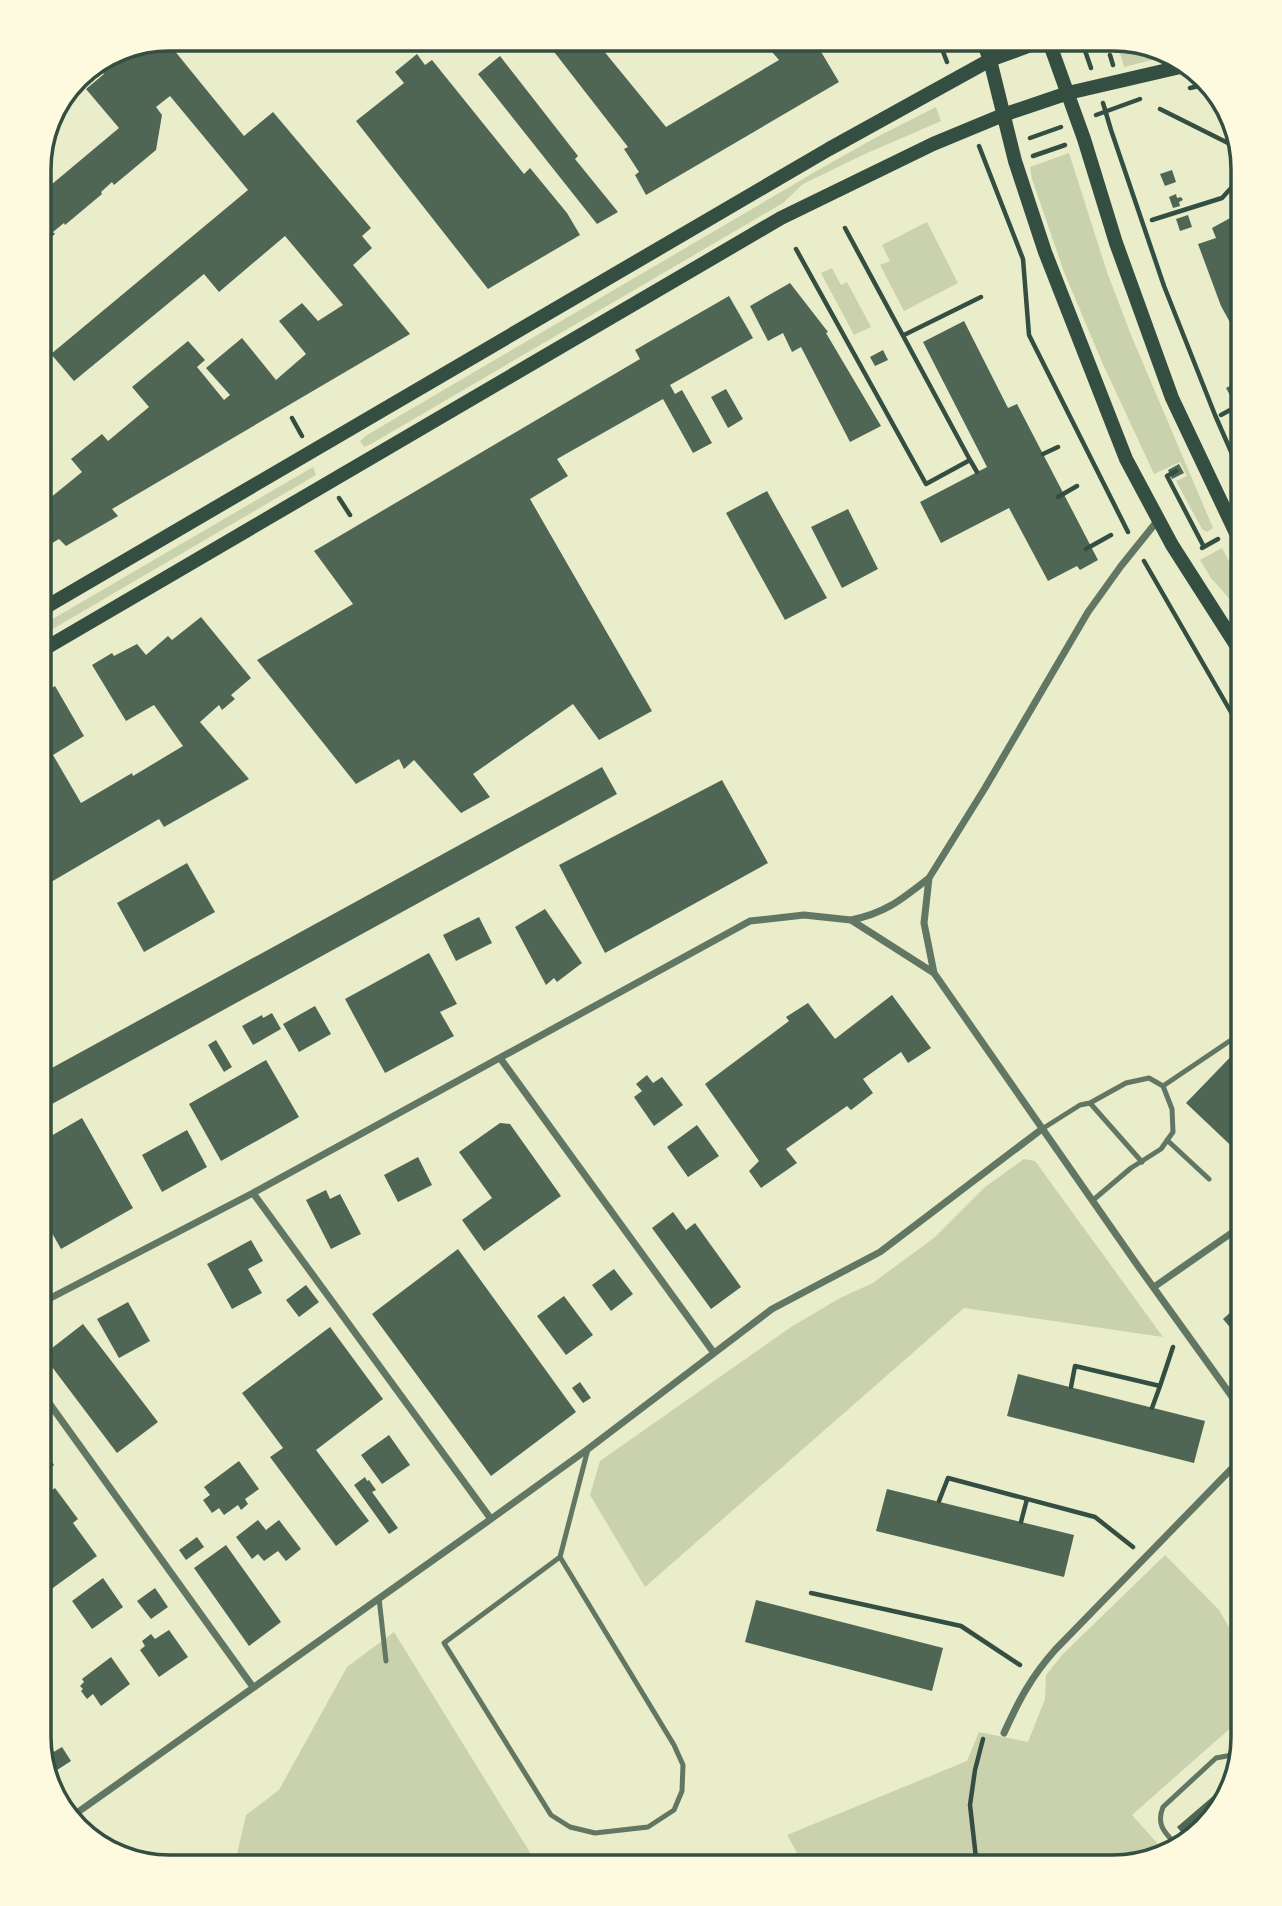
<svg xmlns="http://www.w3.org/2000/svg" width="1282" height="1906" font-family="'Titillium Web',sans-serif">
<rect width="100%" height="100%" fill="#e9edc9"/>
<!-- green -->
<path fill="#cad2ad" d="M1144,46L1171,55L1124,67L1120,53Z
M936,107L941,121L865,154L803,184L783,203L371,444L364,447L360,441L367,435L820,169L875,138Z
M1069,153L1107,272L1131,335L1213,528L1207,532L1202,529L1176,481L1187,476L1180,462L1154,474L1102,362L1064,272L1032,179L1030,167Z
M927,222L958,283L904,311L880,265L890,261L882,245Z
M832,268L841,285L847,282L871,327L854,335L821,273Z
M313,467L316,475L39,637V627Z
M1222,548L1243,588V614L1211,578L1200,560Z
M1024,1159L1035,1161L1163,1337L964,1308L645,1587L590,1495L600,1461L791,1327L840,1298L873,1283L935,1237L985,1187Z
M1165,1555L1219,1610L1229,1627L1230,1636L1243,1650V1717L1132,1815L1166,1853L1114,1867H805L787,1835L967,1761L979,1732L1028,1742L1045,1699L1046,1675L1063,1654Z
M394,1632L539,1867H234L246,1815L279,1790L347,1667Z"/>
<!-- building -->
<path fill="#4f6655" d="M165,39L244,136L273,112L371,228L362,236L372,248L353,265L410,334L112,509L118,516L66,546L59,539L39,551V507L82,472L71,459L102,434L108,441L149,407L132,387L188,341L205,360L197,367L224,400L230,395L206,368L242,338L276,380L306,354L279,321L302,303L318,321L343,305L285,236L219,292L204,274L74,381L51,354L248,190L170,96L156,107L162,115L156,150L114,185L112,182L101,192L102,194L65,225L64,223L53,232L55,234L39,247V195L119,128L86,89L104,74L101,71L132,46Z
M555,39H594L666,127L779,60L761,39H816L819,44L817,45L839,82L646,195L635,175L639,172L624,149L628,147L548,44Z
M417,54L425,65L432,60L524,174L530,168L567,213L580,235L488,289L356,121L404,83L395,72Z
M500,56L578,156L575,159L618,212L597,224L478,74Z
M1172,170L1176,182L1165,186L1160,174Z
M1176,194L1177,198L1181,197L1183,200L1179,202L1180,206L1173,208L1169,197Z
M1243,211V346L1221,306L1198,244L1216,238L1212,228Z
M1188,215L1192,227L1180,231L1176,219Z
M790,283L828,332L826,333L881,426L850,442L801,347L792,352L783,333L768,341L750,306Z
M729,296L753,338L670,385L675,394L682,390L712,443L693,453L663,399L557,459L568,476L530,499L652,711L599,740L573,704L473,774L490,797L461,813L414,760L404,769L399,759L356,784L257,660L353,604L314,551L640,359L635,350Z
M964,321L1008,408L1017,404L1098,560L1080,570L1077,566L1048,581L1009,508L941,543L920,502L987,467L923,342Z
M883,350L888,360L875,366L870,357Z
M1243,379V419L1226,388Z
M726,389L743,419L728,428L711,397Z
M1179,464L1184,473L1172,479L1168,470Z
M767,491L827,598L785,620L726,513Z
M848,509L878,569L842,588L811,527Z
M201,617L251,678L231,695L235,699L222,710L219,705L200,722L249,779L164,827L159,819L39,889V834L44,831L45,823L39,813V696L55,686L84,736L53,755L81,803L132,773L133,776L183,746L154,705L126,721L92,665L112,653L114,656L137,644L146,655L168,636L172,640Z
M602,767L617,794L52,1104L39,1080V1075Z
M722,780L768,863L605,953L559,865Z
M187,863L215,912L144,952L117,903Z
M39,896L47,909L39,913Z
M545,909L582,963L557,982L554,978L546,985L515,927Z
M479,917L492,943L456,961L443,935Z
M429,953L457,1004L440,1012L454,1036L385,1073L345,999Z
M892,995L931,1048L908,1063L901,1052L863,1079L873,1093L851,1110L847,1106L786,1149L797,1163L761,1188L749,1171L759,1161L705,1084L789,1021L786,1017L808,1003L835,1039Z
M315,1006L331,1034L299,1052L283,1024Z
M272,1013L281,1029L253,1045L242,1026L262,1015L263,1018Z
M216,1040L232,1067L224,1072L208,1045Z
M1243,1044V1157L1186,1103Z
M266,1060L299,1117L221,1161L189,1104Z
M647,1075L653,1083L662,1077L683,1105L654,1126L634,1097L642,1091L636,1084Z
M82,1118L133,1208L61,1249L39,1210V1143Z
M500,1123L510,1124L561,1196L484,1251L462,1220L492,1198L459,1152Z
M697,1125L719,1156L688,1177L667,1147Z
M187,1130L207,1167L162,1192L142,1155Z
M418,1157L432,1185L398,1202L384,1175Z
M326,1190L330,1199L340,1194L361,1234L331,1249L306,1200Z
M673,1212L686,1230L695,1223L741,1287L711,1309L652,1228Z
M251,1240L263,1261L248,1269L262,1293L232,1309L207,1264Z
M458,1249L576,1412L491,1476L372,1314Z
M614,1269L633,1294L611,1311L592,1285Z
M306,1285L319,1302L299,1317L286,1300Z
M564,1296L593,1335L566,1355L537,1316Z
M1243,1301V1343L1223,1319Z
M128,1302L150,1341L119,1358L97,1319Z
M83,1324L158,1422L117,1453L43,1355Z
M330,1327L383,1399L316,1450L369,1521L336,1546L270,1457L283,1448L242,1393Z
M1018,1374L1205,1421L1194,1463L1007,1416Z
M580,1382L591,1398L583,1403L572,1388Z
M389,1435L410,1465L382,1484L361,1455Z
M39,1440L54,1465L39,1476Z
M239,1461L259,1489L245,1499L248,1504L241,1510L238,1505L224,1515L219,1508L212,1513L203,1500L210,1495L204,1487Z
M365,1477L367,1481L369,1480L376,1490L372,1492L398,1528L389,1534L354,1485Z
M55,1488L78,1519L73,1523L97,1556L39,1598V1500Z
M887,1489L1074,1535L1064,1577L876,1531Z
M258,1520L266,1530L279,1520L301,1549L286,1561L278,1551L264,1561L258,1554L252,1559L236,1537Z
M197,1537L204,1547L186,1560L179,1550Z
M226,1545L281,1622L249,1646L194,1568Z
M103,1578L123,1607L92,1629L72,1601Z
M155,1588L168,1607L151,1619L137,1601Z
M756,1600L943,1648L932,1691L745,1642Z
M1237,1619L1240,1621L1243,1619V1642L1236,1637L1233,1631Z
M169,1630L188,1657L159,1677L140,1650L145,1646L142,1641L151,1634L155,1639Z
M111,1657L130,1684L101,1706L93,1694L87,1699L81,1691L83,1689L80,1686L84,1682L82,1679Z
M62,1747L71,1761L54,1772L45,1757Z
M1219,1791L1227,1800L1226,1803L1188,1840L1177,1827Z"/>
<g fill="none" stroke-linecap="round" stroke-linejoin="round">
<!-- path -->
<path stroke="#344e41" stroke-width="4.5" d="M1081,39L1091,68
M1110,55L1113,65
M947,62L942,49L963,40
M1190,88L1208,84
M1103,103L1111,130L1164,286L1215,415L1243,479
M1160,109L1238,148
M1096,115L1140,99
M1030,138L1061,127
M979,146L1023,259L1029,335L1128,532
M1033,156L1065,145
M1152,220L1222,198L1243,175
M845,228L970,460
M796,249L926,484L970,460L977,472
M904,335L981,297
M1221,415L1243,403
M292,418L302,436
M1043,454L1058,447
M1176,471L1167,476L1204,547
M1058,497L1077,486
M339,498L350,515
M1202,548L1218,539
M1086,549L1111,535
M1144,561L1243,733
M1071,1387L1075,1366L1160,1386L1173,1347
M1152,1408L1160,1386
M939,1501L948,1478L1095,1517L1133,1547
M1021,1522L1027,1499
M811,1593L961,1626L1020,1665
M977,1867L970,1805L975,1770L983,1739"/>
<!-- service -->
<path stroke="#617663" stroke-width="5" d="M1090,1103L1126,1083L1149,1078L1163,1086
M1042,1129L1080,1105L1090,1103L1142,1162
M1167,1140L1209,1179
M1092,1201L1131,1168L1161,1149L1173,1132L1172,1109L1163,1086L1243,1032
M1233,1469L1243,1481
M560,1557L674,1745L683,1765L682,1791L674,1810L648,1827L595,1833L570,1827L551,1815L444,1643L560,1557L588,1449
M1232,1579L1243,1567
M379,1598L386,1661
M1180,1849C1167,1834 1155,1827 1163,1807L1216,1758L1232,1755L1238,1758"/>
<!-- minor -->
<path stroke="#617663" stroke-width="7" d="M851,920C886,913 902,899 929,878
M934,973L924,923L929,878L985,788L1088,612L1121,566L1158,520
M500,1058L714,1353
M253,1193L491,1519
M1154,1287L1243,1225
M39,1304L253,1193L750,921L804,915L851,920L934,973L1138,1266L1243,1412
M39,1389L253,1687
M1004,1733C1019,1700 1031,1677 1055,1650L1243,1457
M71,1817L491,1519L588,1449L772,1309L880,1252L1042,1129"/>
<!-- secondary -->
<path stroke="#344e41" stroke-width="14" d="M982,39L990,60L1015,161L1045,252L1126,459L1172,545L1243,656
M1048,39L1084,139L1116,243L1172,398L1243,548
M39,611L829,149L990,60L1047,39
M39,652L781,218L933,144L1003,115L1068,93L1189,65"/>
</g>
<!-- crop -->
<path d="M0 0H1282V1906H0ZM169 51H1113A118 118 0 0 1 1231 169V1737A118 118 0 0 1 1113 1855H169A118 118 0 0 1 51 1737V169A118 118 0 0 1 169 51Z" fill="#fefae0" fill-rule="evenodd"/>
<path fill="none" stroke="#344e41" stroke-width="3.5" d="M169 51H1113A118 118 0 0 1 1231 169V1737A118 118 0 0 1 1113 1855H169A118 118 0 0 1 51 1737V169A118 118 0 0 1 169 51Z"/>
</svg>
